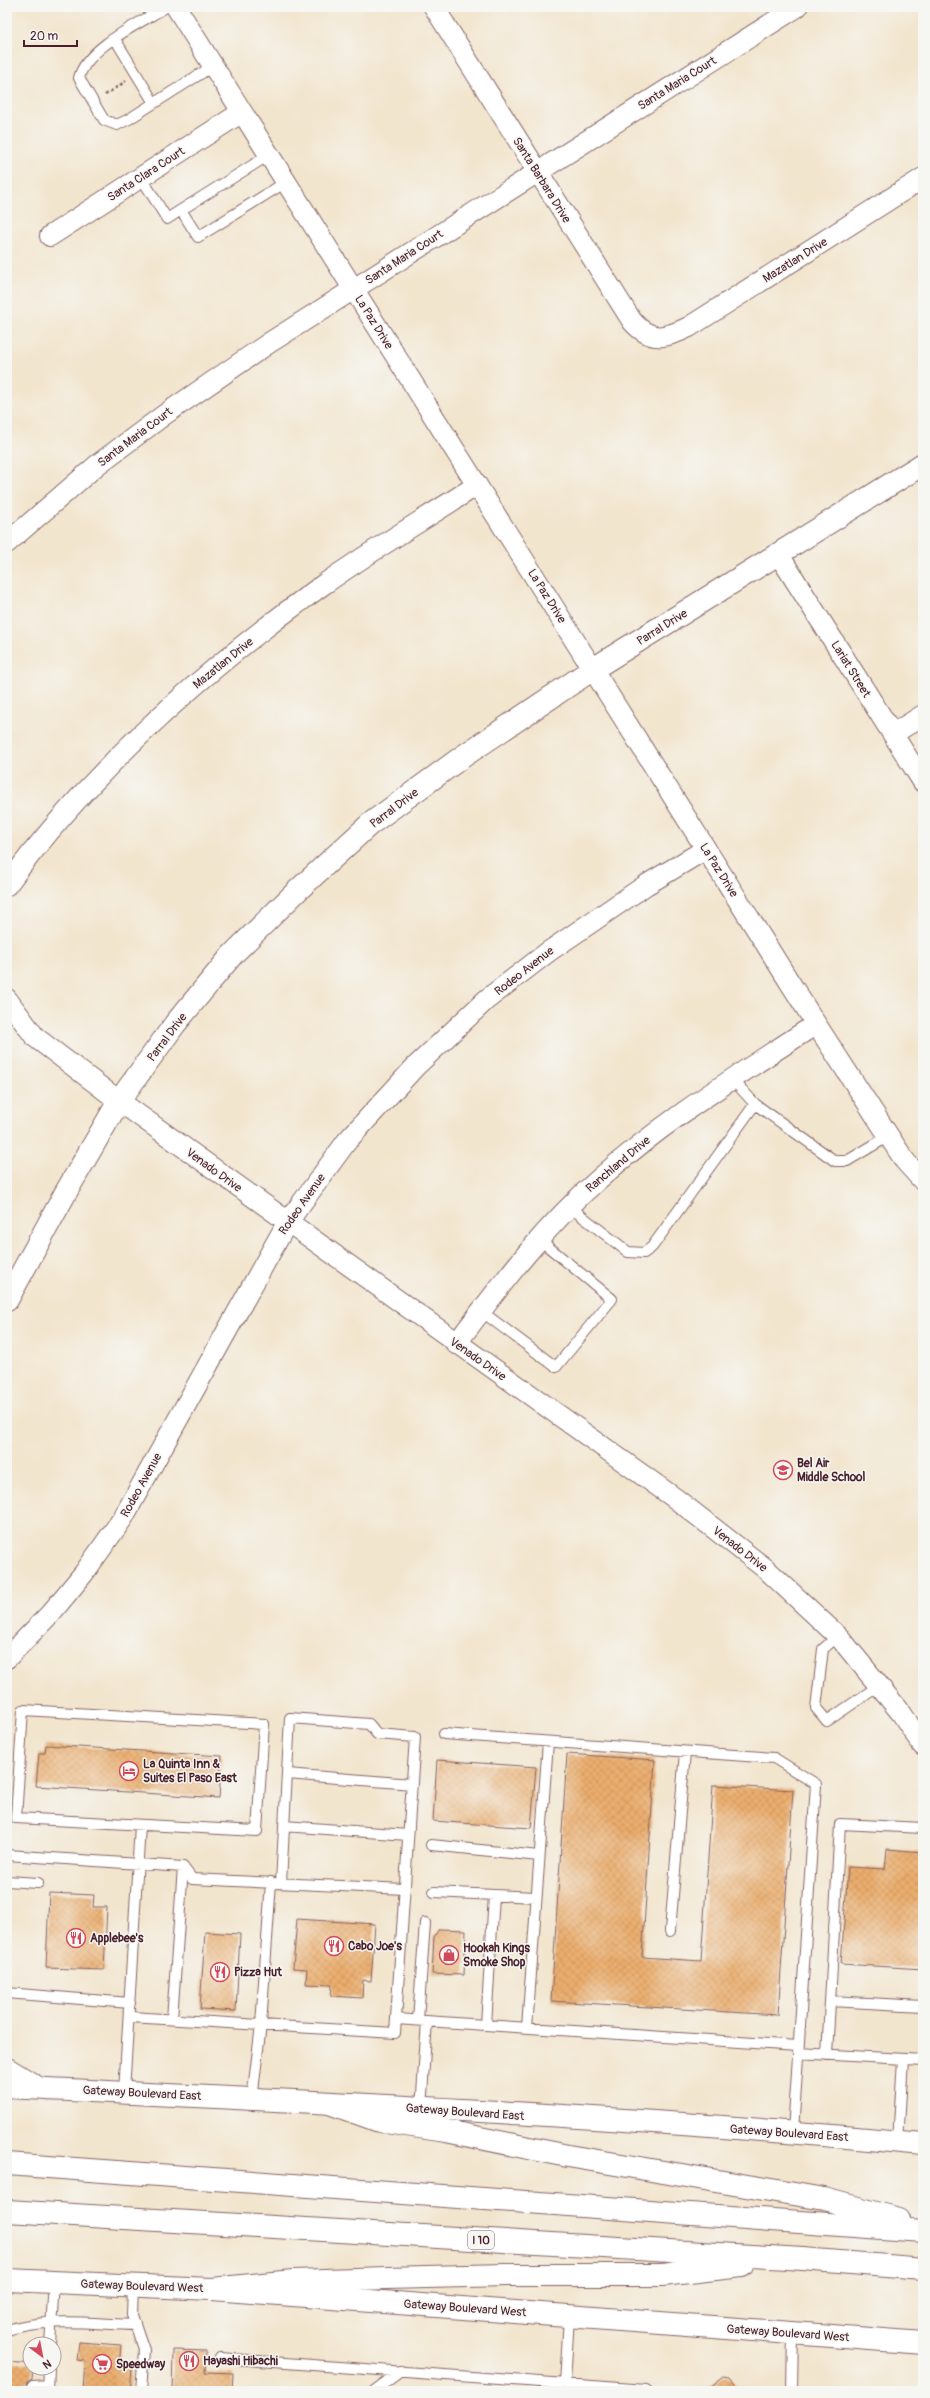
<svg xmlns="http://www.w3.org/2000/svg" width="930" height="2398" font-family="Pangolin,sans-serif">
<defs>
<pattern id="building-cross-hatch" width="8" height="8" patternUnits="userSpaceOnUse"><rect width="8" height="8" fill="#ebae6e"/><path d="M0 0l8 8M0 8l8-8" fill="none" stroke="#cb955f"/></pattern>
</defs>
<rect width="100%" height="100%" fill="#f6f6f2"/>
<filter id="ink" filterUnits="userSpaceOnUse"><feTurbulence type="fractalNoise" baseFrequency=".025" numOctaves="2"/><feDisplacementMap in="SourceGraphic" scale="8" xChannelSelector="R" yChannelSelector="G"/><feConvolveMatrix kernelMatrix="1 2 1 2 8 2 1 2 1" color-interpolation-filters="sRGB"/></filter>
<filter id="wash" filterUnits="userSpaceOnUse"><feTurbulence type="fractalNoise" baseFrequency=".012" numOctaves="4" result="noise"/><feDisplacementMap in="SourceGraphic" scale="16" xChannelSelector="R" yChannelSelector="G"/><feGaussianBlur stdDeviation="0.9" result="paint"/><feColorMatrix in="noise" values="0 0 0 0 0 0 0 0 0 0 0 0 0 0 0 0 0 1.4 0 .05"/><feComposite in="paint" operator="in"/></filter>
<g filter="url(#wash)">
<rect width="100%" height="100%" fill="#f2e5ce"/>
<g id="blocks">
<!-- building -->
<path fill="url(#building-cross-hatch)" d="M46,1745L222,1756L219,1798L36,1786L39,1753H45Z
M567,1754L655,1760L642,1957L701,1961L713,1785L793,1790L778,2015L551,2001Z
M437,1760L536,1767L531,1828L433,1821Z
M887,1849L923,1852V1969L841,1964L848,1867L885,1869Z
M49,1893L94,1895L93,1907H107L104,1970L46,1968Z
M297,1919L375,1924L371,1981L363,1980L362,1998L331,1996L332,1985L306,1984L307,1969L293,1968Z
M439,1929L466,1930L464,1975L432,1974L434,1937Z
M205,1932L240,1934L236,2011L200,2009Z
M79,2342L121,2345L119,2367L132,2368L130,2391H83L85,2361L77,2360Z
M173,2350L206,2351L205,2372L233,2373L232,2391H172Z
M7,2362L30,2364V2368H33L32,2379L26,2383L28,2391H7Z
M723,2377L730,2378L741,2391H705Z"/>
</g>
</g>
<g filter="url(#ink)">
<use href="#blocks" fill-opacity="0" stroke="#856464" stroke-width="1"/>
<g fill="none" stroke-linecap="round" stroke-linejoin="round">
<defs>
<path id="lane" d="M166,7C140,23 86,48 79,78L104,120L117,125L129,119L213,66
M115,39L154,103
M269,155L181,210L198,237L286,182
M141,177L167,219L181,210
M755,1104L835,1161H847L889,1136
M570,1207L628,1252L644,1253L652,1247L755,1104L732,1079
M481,1311L556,1367L612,1299L540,1240
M838,1636L823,1649L816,1708L827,1721L880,1685
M23,1710L264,1724L257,1831L16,1818Z
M444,1734L774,1758L816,1784L793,2132
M287,1774L412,1784
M284,1826L408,1835
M431,1845L539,1856
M7,1855L183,1867L192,1879L405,1889
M7,1881L38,1883
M434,1892L536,1897
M670,1931L685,1752
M7,1993L130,2003
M830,2001L923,2006
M130,2017L395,2033L415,1737L377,1734L369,1724L290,1718L281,1883
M172,2019L183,1867
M396,2019L798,2046
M418,2020L425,1923
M486,2025L494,1895
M527,2028L548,1742
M798,2053L923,2060
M827,2055L840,1824L923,1828
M124,2092L140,1825
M252,2099L261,2025L271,1882
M421,2109L427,2021
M898,2142L903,2059
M133,2286L132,2315L144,2350L141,2391
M7,2330C47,2317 94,2324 135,2325
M50,2344L54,2282
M220,2358L646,2390
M32,2386L48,2385
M567,2389L565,2384L569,2316
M48,2391L49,2368
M374,2391L401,2371
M792,2391L793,2333"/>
<path id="street" d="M176,7L816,1024L905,1161L923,1181
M434,7L632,321C651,343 666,338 689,327L923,178
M50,236L242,112
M7,543L97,465L164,415L269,343L797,7
M779,555L923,782
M893,734L923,715
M7,885C93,769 203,671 320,587C370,551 425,519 477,485
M7,999L35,1037L119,1101L676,1499L766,1569L840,1638L902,1714L923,1746
M456,1344C500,1286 544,1227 599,1179C666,1119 742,1073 816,1024
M7,1658L51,1613L84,1573L123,1518L287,1223L347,1141L415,1067L486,1000L548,952L646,885L706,849"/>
<path id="secondary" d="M7,1300L66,1192L119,1101L175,1024L233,954L297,891L370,824L462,757L593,669L923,464
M7,2087C312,2102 619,2115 923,2144
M7,2280L212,2289L923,2343"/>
<path id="primary" d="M7,2069L38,2088"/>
<path id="highway" d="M329,2103L379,2121L446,2131L568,2156L824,2199L899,2219
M7,2164L923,2231
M7,2211L803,2259L923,2269
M212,2289L293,2281L387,2278L506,2275H662L742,2266"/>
</defs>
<!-- lane casing -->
<use href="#lane" stroke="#856464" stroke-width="12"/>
<!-- street casing -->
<use href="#street" stroke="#856464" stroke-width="22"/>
<!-- secondary casing -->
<use href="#secondary" stroke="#856464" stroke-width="24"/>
<!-- primary casing -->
<use href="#primary" stroke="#856464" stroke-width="24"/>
<!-- highway casing -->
<use href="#highway" stroke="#856464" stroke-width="24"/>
<!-- path -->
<path stroke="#856464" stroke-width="2.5" stroke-dasharray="3 3" stroke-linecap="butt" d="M105,95L126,81"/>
<!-- lane -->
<use href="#lane" stroke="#fff" stroke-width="10"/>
<!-- street -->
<use href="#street" stroke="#fff" stroke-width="20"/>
<!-- secondary -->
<use href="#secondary" stroke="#fff" stroke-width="22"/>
<!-- primary -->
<use href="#primary" stroke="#fff" stroke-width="22"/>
<!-- highway -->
<use href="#highway" stroke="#fff" stroke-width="22"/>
</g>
</g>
<!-- icons -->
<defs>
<symbol id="school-ring" viewBox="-11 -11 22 22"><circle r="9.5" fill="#f6f6f2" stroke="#d1495b" stroke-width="1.5"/><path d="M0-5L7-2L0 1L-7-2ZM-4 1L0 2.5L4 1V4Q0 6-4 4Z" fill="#d1495b"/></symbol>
<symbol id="hotel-ring" viewBox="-11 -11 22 22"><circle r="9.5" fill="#f6f6f2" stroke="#d1495b" stroke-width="1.5"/><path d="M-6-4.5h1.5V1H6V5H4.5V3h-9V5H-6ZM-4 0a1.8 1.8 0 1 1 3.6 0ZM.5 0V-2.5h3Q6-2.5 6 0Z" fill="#d1495b"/></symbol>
<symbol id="restaurant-ring" viewBox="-11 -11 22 22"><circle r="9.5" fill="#f6f6f2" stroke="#d1495b" stroke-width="1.5"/><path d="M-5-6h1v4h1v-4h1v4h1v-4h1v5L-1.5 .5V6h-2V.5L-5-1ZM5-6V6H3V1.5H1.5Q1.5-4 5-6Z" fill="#d1495b"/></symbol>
<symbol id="shop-ring" viewBox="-11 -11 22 22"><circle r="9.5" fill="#f6f6f2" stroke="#d1495b" stroke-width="1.5"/><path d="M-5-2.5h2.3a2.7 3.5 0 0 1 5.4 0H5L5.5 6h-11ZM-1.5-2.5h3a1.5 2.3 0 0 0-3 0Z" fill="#d1495b"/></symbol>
<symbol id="supermarket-ring" viewBox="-11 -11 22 22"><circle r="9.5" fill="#f6f6f2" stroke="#d1495b" stroke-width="1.5"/><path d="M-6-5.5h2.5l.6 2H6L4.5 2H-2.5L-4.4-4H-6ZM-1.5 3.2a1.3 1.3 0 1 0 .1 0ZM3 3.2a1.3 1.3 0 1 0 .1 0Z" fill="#d1495b"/></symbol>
</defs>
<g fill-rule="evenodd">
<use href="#school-ring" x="772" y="1459" width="22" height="22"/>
<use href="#hotel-ring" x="118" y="1760" width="22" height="22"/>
<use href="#restaurant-ring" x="65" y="1927" width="22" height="22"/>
<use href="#restaurant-ring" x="323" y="1935" width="22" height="22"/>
<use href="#shop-ring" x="438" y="1944" width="22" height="22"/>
<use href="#restaurant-ring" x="209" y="1961" width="22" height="22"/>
<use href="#restaurant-ring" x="178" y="2350" width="22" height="22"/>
<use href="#supermarket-ring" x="91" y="2353" width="22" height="22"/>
</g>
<g text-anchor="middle" stroke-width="3" stroke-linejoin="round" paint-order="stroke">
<!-- shield labels -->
<rect fill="#f6f6f2" stroke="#7e6067" stroke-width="1" x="468" y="2231" width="26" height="18" rx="3"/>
<g font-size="11" font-weight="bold" fill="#4a1f2b">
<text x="481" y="2244">I 10</text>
</g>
<!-- street labels -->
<g font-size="12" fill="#4a1f2b" stroke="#f6f6f2">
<text transform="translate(677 83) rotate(-32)" y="4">Santa Maria Court</text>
<text transform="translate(146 174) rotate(-33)" y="4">Santa Clara Court</text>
<text transform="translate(542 180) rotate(58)" y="4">Santa Barbara Drive</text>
<text transform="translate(404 257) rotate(-33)" y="4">Santa Maria Court</text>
<text transform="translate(795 260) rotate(-32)" y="4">Mazatlan Drive</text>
<text transform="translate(374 322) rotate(58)" y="4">La Paz Drive</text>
<text transform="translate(135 437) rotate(-37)" y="4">Santa Maria Court</text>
<text transform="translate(547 596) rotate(58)" y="4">La Paz Drive</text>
<text transform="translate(662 627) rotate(-32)" y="4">Parral Drive</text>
<text transform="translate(223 663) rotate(-39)" y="4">Mazatlan Drive</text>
<text transform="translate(851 669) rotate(58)" y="4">Lariat Street</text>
<text transform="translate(394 808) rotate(-37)" y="4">Parral Drive</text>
<text transform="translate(719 870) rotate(58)" y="4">La Paz Drive</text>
<text transform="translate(524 971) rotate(-38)" y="4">Rodeo Avenue</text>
<text transform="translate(167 1037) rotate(-53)" y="4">Parral Drive</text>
<text transform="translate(618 1164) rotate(-40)" y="4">Ranchland Drive</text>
<text transform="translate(214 1170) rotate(36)" y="4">Venado Drive</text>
<text transform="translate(302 1204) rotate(-55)" y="4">Rodeo Avenue</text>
<text transform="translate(478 1359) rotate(35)" y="4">Venado Drive</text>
<text transform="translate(141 1485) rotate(-61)" y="4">Rodeo Avenue</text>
<text transform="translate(740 1549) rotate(38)" y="4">Venado Drive</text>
<text transform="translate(142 2093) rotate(3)" y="4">Gateway Boulevard East</text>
<text transform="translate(465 2112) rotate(4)" y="4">Gateway Boulevard East</text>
<text transform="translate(789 2133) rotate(4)" y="4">Gateway Boulevard East</text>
<text transform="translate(142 2286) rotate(2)" y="4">Gateway Boulevard West</text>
<text transform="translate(465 2308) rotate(4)" y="4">Gateway Boulevard West</text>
<text transform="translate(788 2333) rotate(4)" y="4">Gateway Boulevard West</text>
</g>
<!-- poi labels -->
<g font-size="12" font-weight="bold" fill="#4a1f2b" stroke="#f6f6f2" text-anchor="start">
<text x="797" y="1467">Bel Air<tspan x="797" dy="14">Middle School</tspan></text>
<text x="143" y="1768">La Quinta Inn &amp;<tspan x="143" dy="14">Suites El Paso East</tspan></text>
<text x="90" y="1942">Applebee's</text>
<text x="348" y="1950">Cabo Joe's</text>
<text x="463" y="1952">Hookah Kings<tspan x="463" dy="14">Smoke Shop</tspan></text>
<text x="234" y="1976">Pizza Hut</text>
<text x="203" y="2365">Hayashi Hibachi</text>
<text x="116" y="2368">Speedway</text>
</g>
</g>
<!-- margin -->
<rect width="930" height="2398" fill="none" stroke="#f6f6f2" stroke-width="24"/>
<!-- north arrow -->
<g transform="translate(42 2356) rotate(148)"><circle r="19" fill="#f6f6f2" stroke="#b1a0a2"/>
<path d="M0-3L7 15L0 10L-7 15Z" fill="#d1495b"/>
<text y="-6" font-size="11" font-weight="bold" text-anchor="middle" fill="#4a1f2b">N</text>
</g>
<!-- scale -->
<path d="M24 40v6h53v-6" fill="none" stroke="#4a1f2b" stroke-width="2"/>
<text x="30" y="40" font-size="12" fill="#4a1f2b" stroke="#f6f6f2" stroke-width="3" paint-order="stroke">20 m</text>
</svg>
